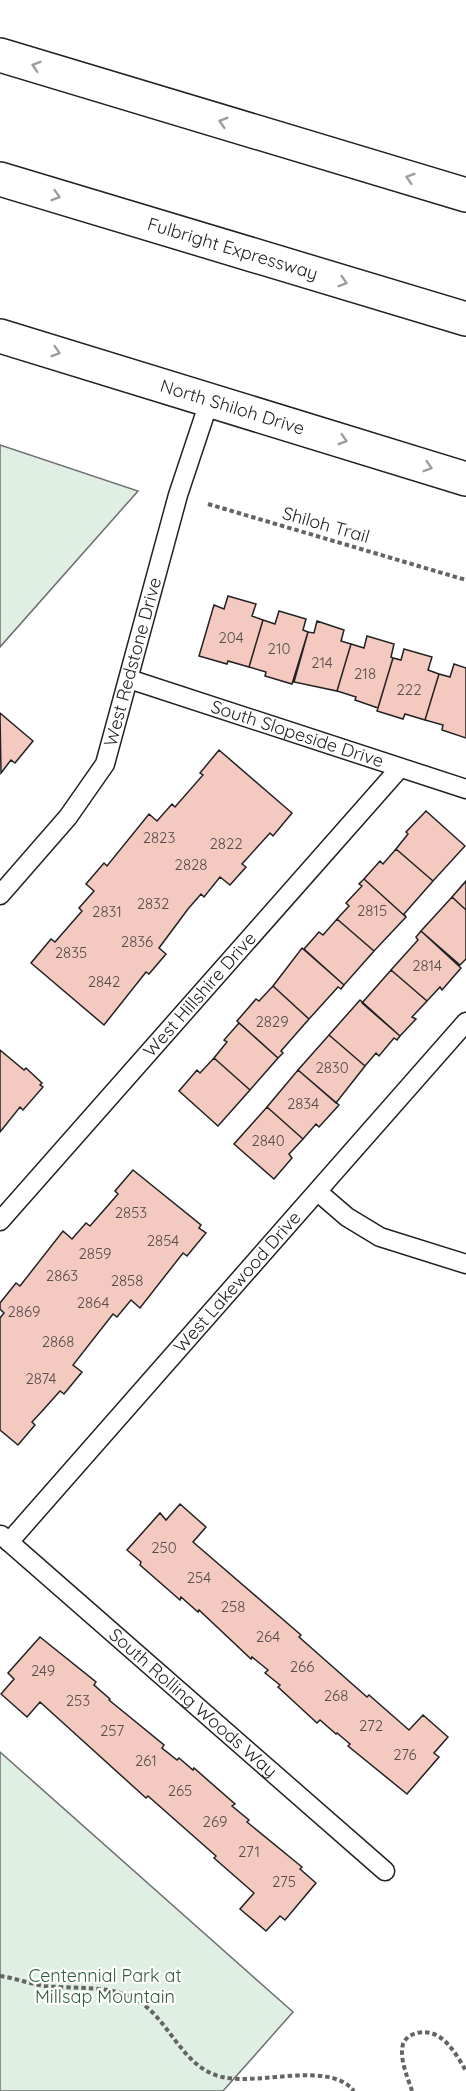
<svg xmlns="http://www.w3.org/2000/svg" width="466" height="2091" font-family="Quicksand,sans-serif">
<rect width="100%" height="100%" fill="#fff"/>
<!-- green -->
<path fill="#e0efe3" stroke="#6f6f6f" stroke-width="1.5" d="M0,445L138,491L0,647Z
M0,1752L293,2012L223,2091H0Z"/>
<!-- building -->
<path fill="#f3c9c0" stroke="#222" stroke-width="1.5" d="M228,596L256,604L252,616L263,620L249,667L228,661L227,664L199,656L214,605L224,609Z
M279,611L306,619L303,630L308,632L292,684L265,676L266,672L249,667L263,620L275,624Z
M317,621L344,630L341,641L351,644L337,691L294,682L308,632L314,633Z
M367,636L394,644L391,657L393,658L378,708L355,700L356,697L337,691L351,644L364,648Z
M404,649L432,657L428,670L439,674L425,720L405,714L403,719L377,711L393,658L401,660Z
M454,664L466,668V738L442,730L443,725L425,720L439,674L450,677Z
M0,713L33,741L15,763L11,760L1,773Z
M219,750L292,813L273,836L270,833L242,864L246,867L230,885L220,877L204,897L201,894L188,909L159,948L166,954L149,974L146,972L104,1025L31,963L51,939L55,942L82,911L79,908L94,891L86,884L104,863L107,866L149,814L157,821L172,804L175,807L203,775L200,773Z
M426,811L465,846L433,881L396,849L408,834L406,832Z
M396,849L433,881L404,914L406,917L364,879L380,861L383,864Z
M364,879L406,917L374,951L337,919L349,906L346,903L362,886L359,884Z
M466,881V910L452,897Z
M452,897L466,910V959L460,965L421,931Z
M337,919L374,951L344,985L304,949L319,932L323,935Z
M421,931L461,968L442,990L440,987L427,1001L391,970L418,940L416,937Z
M302,948L344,985L341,989L338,987L309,1019L273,986Z
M391,970L427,1001L412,1017L416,1019L400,1036L362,1003Z
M273,986L309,1019L281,1051L283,1053L278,1058L237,1021L256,999L259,1001Z
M360,1000L400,1036L397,1040L394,1038L379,1056L376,1053L365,1066L329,1035Z
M239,1023L278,1058L250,1090L214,1058L227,1042L224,1040Z
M329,1035L365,1066L336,1103L298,1070Z
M0,1050L24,1070L26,1068L42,1083L40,1085L43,1087L23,1110L20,1107L0,1132Z
M214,1058L250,1090L218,1126L179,1091L197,1070L200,1073Z
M298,1070L339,1105L319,1127L316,1124L303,1139L267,1107Z
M267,1107L303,1139L289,1154L292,1158L274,1179L234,1144Z
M133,1170L201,1225L199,1228L206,1233L187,1256L183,1253L140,1308L131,1300L117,1317L113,1314L73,1365L82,1372L64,1394L60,1391L44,1409L32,1422L35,1425L18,1445L0,1430V1318L4,1313L0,1309V1303L16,1283L20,1286L63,1231L72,1239L86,1223L90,1226L118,1194L115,1191Z
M180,1504L206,1527L193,1542L301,1635L299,1637L367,1697L369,1695L409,1730L423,1715L448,1737L434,1753L439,1757L407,1794L348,1746L350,1744L337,1733L336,1734L320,1720L317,1723L278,1687L280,1685L265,1673L268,1670L252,1657L251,1659L199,1610L198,1612L181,1597L180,1600L140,1565L141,1562L127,1550L160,1513L166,1520Z
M40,1637L96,1682L94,1685L110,1699L109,1700L164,1745L162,1748L177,1760L179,1758L193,1770L194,1768L235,1804L232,1806L249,1820L247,1822L302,1867L300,1869L316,1883L285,1920L280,1916L266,1931L240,1909L254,1893L214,1858L216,1856L148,1796L146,1798L40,1702L27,1717L1,1694L14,1679L8,1673Z"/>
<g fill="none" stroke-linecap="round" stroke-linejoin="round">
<defs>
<g id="lane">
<path id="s1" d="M129,679L466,789"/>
<path id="s2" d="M0,895L68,817L105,764L178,495L210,399"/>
<path d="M318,1192L347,1217L380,1237L466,1264"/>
<path id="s3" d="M0,1221L399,769"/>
<path id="s4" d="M1,1535L385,1871"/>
<path id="s5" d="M9,1542L466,1022"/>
</g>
<g id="secondary">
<path id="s6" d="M0,336L466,479"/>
</g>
<g id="highway">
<path d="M0,55L466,195"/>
<path id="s7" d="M0,179L466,319"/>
</g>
</defs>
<!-- lane casing -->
<use href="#lane" stroke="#222" stroke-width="21"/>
<!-- secondary casing -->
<use href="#secondary" stroke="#222" stroke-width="36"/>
<!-- highway casing -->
<use href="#highway" stroke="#222" stroke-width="36"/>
<!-- path -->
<path stroke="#646464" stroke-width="4" stroke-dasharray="4.5 3" stroke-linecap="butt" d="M208,504L466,580
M0,1976C15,1978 30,1984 45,1986C72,1989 105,1985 131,1997C169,2014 179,2067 222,2077C259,2086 329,2060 354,2091
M412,2091C408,2078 399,2059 403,2044C405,2038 412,2034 417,2033C442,2027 456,2054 466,2071"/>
<!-- lane -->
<use href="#lane" stroke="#fff" stroke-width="18"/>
<!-- secondary -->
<use href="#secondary" stroke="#fff" stroke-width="33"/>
<!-- highway -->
<use href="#highway" stroke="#fff" stroke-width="33"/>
</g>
<!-- one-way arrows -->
<defs><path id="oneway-chevron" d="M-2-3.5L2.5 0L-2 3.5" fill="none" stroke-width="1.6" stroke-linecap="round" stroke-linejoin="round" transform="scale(1.5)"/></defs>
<g stroke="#9c9c9c">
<use href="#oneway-chevron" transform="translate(36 66) rotate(-163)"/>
<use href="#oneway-chevron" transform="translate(223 122) rotate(-163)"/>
<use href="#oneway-chevron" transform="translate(410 178) rotate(-163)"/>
<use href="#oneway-chevron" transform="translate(56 196) rotate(17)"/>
<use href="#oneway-chevron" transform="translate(343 282) rotate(17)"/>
<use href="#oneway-chevron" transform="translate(56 352) rotate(17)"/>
<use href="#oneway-chevron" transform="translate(343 440) rotate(17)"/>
<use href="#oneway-chevron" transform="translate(428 467) rotate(17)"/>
</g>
<g text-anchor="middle" stroke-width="4.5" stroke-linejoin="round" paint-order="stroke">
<!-- number labels -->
<g font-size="15" fill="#564c4a">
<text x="231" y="643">204</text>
<text x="279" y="654">210</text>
<text x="322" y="668">214</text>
<text x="365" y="679">218</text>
<text x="409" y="695">222</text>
<text x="159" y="843">2823</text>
<text x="226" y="849">2822</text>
<text x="191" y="870">2828</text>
<text x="153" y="909">2832</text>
<text x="372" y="916">2815</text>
<text x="107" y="917">2831</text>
<text x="137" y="947">2836</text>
<text x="71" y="958">2835</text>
<text x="427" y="971">2814</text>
<text x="104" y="987">2842</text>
<text x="272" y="1027">2829</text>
<text x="332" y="1073">2830</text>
<text x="303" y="1109">2834</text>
<text x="268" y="1146">2840</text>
<text x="131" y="1218">2853</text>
<text x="163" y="1246">2854</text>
<text x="95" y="1259">2859</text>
<text x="62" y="1281">2863</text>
<text x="127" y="1286">2858</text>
<text x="93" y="1308">2864</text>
<text x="24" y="1317">2869</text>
<text x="58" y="1347">2868</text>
<text x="41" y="1384">2874</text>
<text x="164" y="1553">250</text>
<text x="199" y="1583">254</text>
<text x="233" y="1612">258</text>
<text x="268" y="1642">264</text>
<text x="302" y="1672">266</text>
<text x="43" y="1676">249</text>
<text x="336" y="1701">268</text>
<text x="78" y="1706">253</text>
<text x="371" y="1731">272</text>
<text x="112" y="1736">257</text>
<text x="405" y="1760">276</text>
<text x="146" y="1766">261</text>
<text x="180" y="1796">265</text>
<text x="215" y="1827">269</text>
<text x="249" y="1857">271</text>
<text x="284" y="1887">275</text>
</g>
<!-- street labels -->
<g font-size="18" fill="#222" stroke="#fff">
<text dy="6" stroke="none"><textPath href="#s7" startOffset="243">Fulbright Expressway</textPath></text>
<text dy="6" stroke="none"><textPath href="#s6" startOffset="243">North Shiloh Drive</textPath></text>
<text transform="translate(326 525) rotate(16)" y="6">Shiloh Trail</text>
<text dy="6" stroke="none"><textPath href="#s2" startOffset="274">West Redstone Drive</textPath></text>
<text dy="6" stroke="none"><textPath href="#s1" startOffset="177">South Slopeside Drive</textPath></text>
<text dy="6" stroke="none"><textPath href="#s3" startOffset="302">West Hillshire Drive</textPath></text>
<text dy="6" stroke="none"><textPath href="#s5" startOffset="346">West Lakewood Drive</textPath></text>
<text dy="6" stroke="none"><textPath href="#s4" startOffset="255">South Rolling Woods Way</textPath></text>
</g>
<!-- park labels -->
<g font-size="18" fill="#2f5e38" stroke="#fff">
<text x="105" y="1982">Centennial Park at<tspan x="105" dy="21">Millsap Mountain</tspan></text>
</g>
</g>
</svg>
